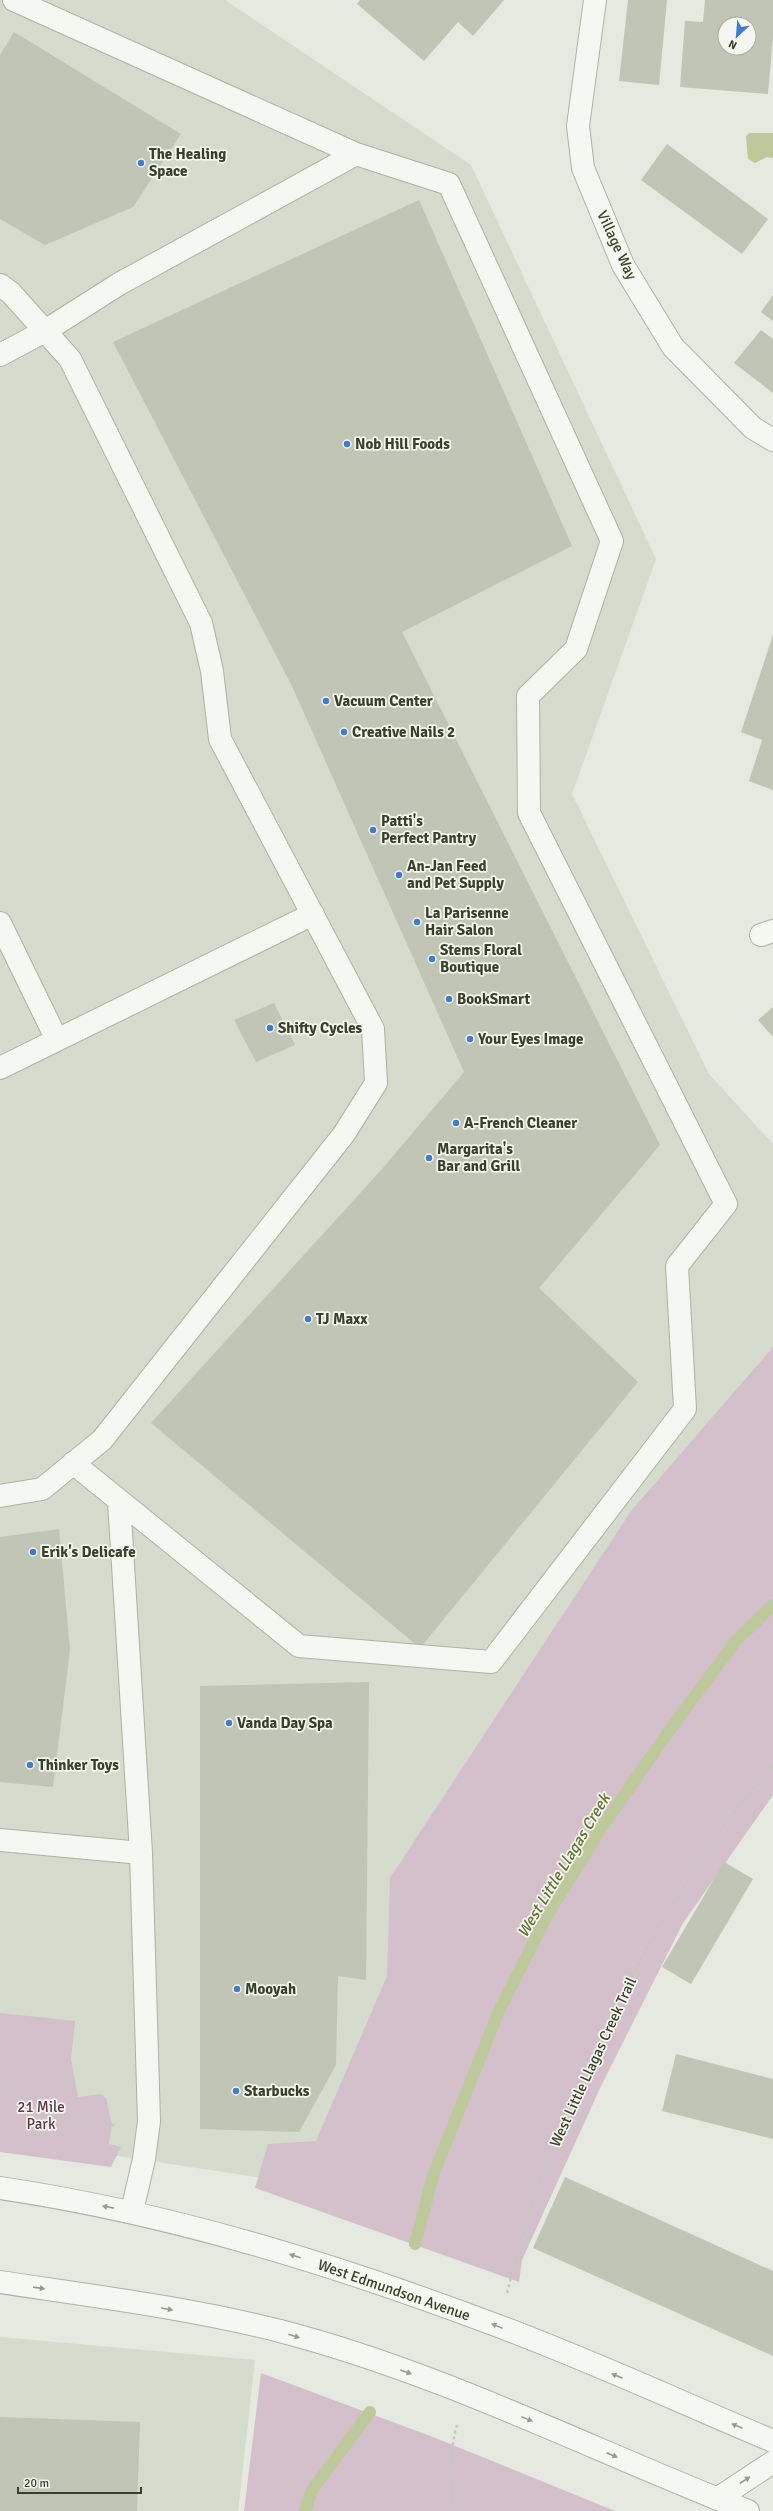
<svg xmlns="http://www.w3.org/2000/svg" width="773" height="2511" font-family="Signika,sans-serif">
<rect width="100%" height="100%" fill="#e5e9df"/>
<!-- built -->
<path fill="#d5dbcd" d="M0,0H225L471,165L656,559L572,794L709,1074L773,1144V1355L321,2187L0,2138Z
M0,2337L255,2360L238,2511H0Z"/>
<!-- green -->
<path fill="#d3c0ca" d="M773,1347V1795L683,1923L601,2086L522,2260L519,2282L255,2188L268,2144L316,2141L387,1976L390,1878L631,1511Z
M0,2013L75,2021L71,2059L78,2097L101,2094L106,2098L112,2124L109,2144L121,2147L111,2167L0,2152Z
M261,2373L433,2437L615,2511H244Z"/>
<!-- water -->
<path fill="#bdc99a" d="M749,133H773V158L767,157L755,163L748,159L746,137Z"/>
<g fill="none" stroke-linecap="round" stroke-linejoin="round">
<!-- stream -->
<path stroke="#bdc99a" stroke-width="12" d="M415,2244L434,2173L458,2113L499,2011L548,1914L598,1833L671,1728L736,1641L773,1605
M305,2511L312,2490L370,2412"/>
</g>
<!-- building -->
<path fill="#c0c5b6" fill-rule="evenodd" d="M360,0H504L473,36L458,22L424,61L357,4Z
M628,0H667L659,85L619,81Z
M705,0H773V37L768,94L680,87L685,21L703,22ZM725,24H749V48H725Z
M14,32L181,134L133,207L45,245L0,219V55Z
M667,144L768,219L742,254L641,180Z
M419,200L572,546L402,632L660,1145L539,1288L638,1382L420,1648L151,1423L383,1168L464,1072L291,684L113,342Z
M773,295V321L761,312Z
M761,330L773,339V393L734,363Z
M773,635V790L749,781L762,740L741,732Z
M274,1003L295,1045L256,1062L234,1020Z
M773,1007V1037L758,1020Z
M59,1529L70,1650L53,1787L0,1782V1537Z
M369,1682L366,1980L338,1976L336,2065L299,2132L200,2129V1686Z
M724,1862L753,1879L691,1984L662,1967Z
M676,2054L773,2079V2139L662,2111Z
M565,2177L773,2271V2356L533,2248Z
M0,2417L140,2422L137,2511H0Z"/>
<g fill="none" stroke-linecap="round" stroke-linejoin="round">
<defs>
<path id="minor" d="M595,0L578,126L583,168L623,265L673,347L753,428L773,440
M0,285L11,293L70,359L201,623L212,671L220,739L373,1029L376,1083L344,1134L102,1440L42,1489L0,1496
M0,355L45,331L119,284L356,154L14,0
M0,923L57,1040
M761,935L773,931
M0,1068L313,914
M73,1463L299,1646L491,1662L685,1409L677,1266L726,1204L529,813L528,696L576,649L612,541L449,184L356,154
M119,1501L141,1853L149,2121L144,2159L132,2211
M0,1840L141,1853
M0,2188C169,2213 333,2264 493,2324C588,2359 680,2402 773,2441
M0,2282C93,2296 189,2308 280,2331C442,2373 592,2450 748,2511
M717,2499L773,2462"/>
</defs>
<!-- minor casing -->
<use href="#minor" stroke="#adb3a4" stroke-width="24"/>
<!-- path -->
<path stroke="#c4c7bd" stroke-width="2.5" stroke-dasharray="3 3" stroke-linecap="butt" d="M0,2089L17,2092L44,2103L72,2122L115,2125
M507,2293C547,2133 620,1980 712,1843C730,1816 753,1790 773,1764
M454,2511C449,2482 449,2453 457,2425"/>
<!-- minor -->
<use href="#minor" stroke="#f5f7f2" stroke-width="22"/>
</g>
<!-- one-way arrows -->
<defs><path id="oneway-solid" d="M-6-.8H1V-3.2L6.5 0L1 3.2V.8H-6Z"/></defs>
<g fill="#969c8d">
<use href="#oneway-solid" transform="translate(108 2207) rotate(-169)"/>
<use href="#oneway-solid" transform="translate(295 2256) rotate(-162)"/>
<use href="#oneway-solid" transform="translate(39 2288) rotate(8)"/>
<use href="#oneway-solid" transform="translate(167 2309) rotate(10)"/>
<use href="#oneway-solid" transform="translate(497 2326) rotate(-158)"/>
<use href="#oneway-solid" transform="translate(294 2336) rotate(17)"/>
<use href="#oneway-solid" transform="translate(406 2372) rotate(20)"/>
<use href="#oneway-solid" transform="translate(617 2376) rotate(-157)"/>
<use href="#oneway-solid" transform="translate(527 2419) rotate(22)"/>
<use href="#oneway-solid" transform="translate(737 2426) rotate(-157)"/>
<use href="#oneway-solid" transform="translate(612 2455) rotate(23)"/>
<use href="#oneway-solid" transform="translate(745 2480) rotate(-33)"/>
</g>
<!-- markers -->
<g fill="#427cd0" stroke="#f4f6ef" stroke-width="1.5">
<circle cx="141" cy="163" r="4"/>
<circle cx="347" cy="444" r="4"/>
<circle cx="326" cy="701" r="4"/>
<circle cx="344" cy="732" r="4"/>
<circle cx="373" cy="830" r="4"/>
<circle cx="399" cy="875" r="4"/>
<circle cx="417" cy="922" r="4"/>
<circle cx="432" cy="959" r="4"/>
<circle cx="449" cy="999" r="4"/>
<circle cx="270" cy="1028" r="4"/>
<circle cx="470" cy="1039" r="4"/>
<circle cx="456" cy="1123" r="4"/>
<circle cx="429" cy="1158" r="4"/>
<circle cx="308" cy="1319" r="4"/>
<circle cx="33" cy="1552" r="4"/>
<circle cx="229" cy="1723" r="4"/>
<circle cx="30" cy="1765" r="4"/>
<circle cx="237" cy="1989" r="4"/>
<circle cx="236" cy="2091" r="4"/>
</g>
<g text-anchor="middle" stroke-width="3.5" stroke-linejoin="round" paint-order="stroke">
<!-- poi labels -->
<g font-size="15" font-weight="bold" fill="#374028" stroke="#f4f6ef" text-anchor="start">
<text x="149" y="159">The Healing<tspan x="149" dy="17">Space</tspan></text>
<text x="355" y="449">Nob Hill Foods</text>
<text x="334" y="706">Vacuum Center</text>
<text x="352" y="737">Creative Nails 2</text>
<text x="381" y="826">Patti's<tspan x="381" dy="17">Perfect Pantry</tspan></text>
<text x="407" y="871">An-Jan Feed<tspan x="407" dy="17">and Pet Supply</tspan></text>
<text x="425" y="918">La Parisenne<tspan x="425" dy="17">Hair Salon</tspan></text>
<text x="440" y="955">Stems Floral<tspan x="440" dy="17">Boutique</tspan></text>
<text x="457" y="1004">BookSmart</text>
<text x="278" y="1033">Shifty Cycles</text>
<text x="478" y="1044">Your Eyes Image</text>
<text x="464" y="1128">A-French Cleaner</text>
<text x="437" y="1154">Margarita's<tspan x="437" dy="17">Bar and Grill</tspan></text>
<text x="316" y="1324">TJ Maxx</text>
<text x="41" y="1557">Erik's Delicafe</text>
<text x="237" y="1728">Vanda Day Spa</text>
<text x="38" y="1770">Thinker Toys</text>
<text x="245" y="1994">Mooyah</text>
<text x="244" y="2096">Starbucks</text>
</g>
<!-- street labels -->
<g font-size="15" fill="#374028" stroke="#f4f6ef">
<text transform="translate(617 245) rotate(65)" y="5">Village Way</text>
<text transform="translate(593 2062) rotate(-65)" y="5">West Little Llagas Creek Trail</text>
<text transform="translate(394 2290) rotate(19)" y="5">West Edmundson Avenue</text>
</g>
<!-- park labels -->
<g font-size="15" fill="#5c3546" stroke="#f4f6ef">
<text x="41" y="2112">21 Mile<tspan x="41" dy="17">Park</tspan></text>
</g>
<!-- water labels -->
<g font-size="16" font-style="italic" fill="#607431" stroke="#f4f6ef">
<text transform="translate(563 1865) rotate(-59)" y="6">West Little Llagas Creek</text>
</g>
</g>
<!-- north arrow -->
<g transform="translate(737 36) rotate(206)"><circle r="19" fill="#f4f6ef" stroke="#a8ad9f"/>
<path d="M0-3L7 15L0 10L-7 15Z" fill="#427cd0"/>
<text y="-6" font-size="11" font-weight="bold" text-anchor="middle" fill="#374028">N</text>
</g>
<!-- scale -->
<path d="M18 2487v6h123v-6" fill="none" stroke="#374028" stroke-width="2"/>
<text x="24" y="2487" font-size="12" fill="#374028" stroke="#f4f6ef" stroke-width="3" paint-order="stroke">20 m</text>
</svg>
